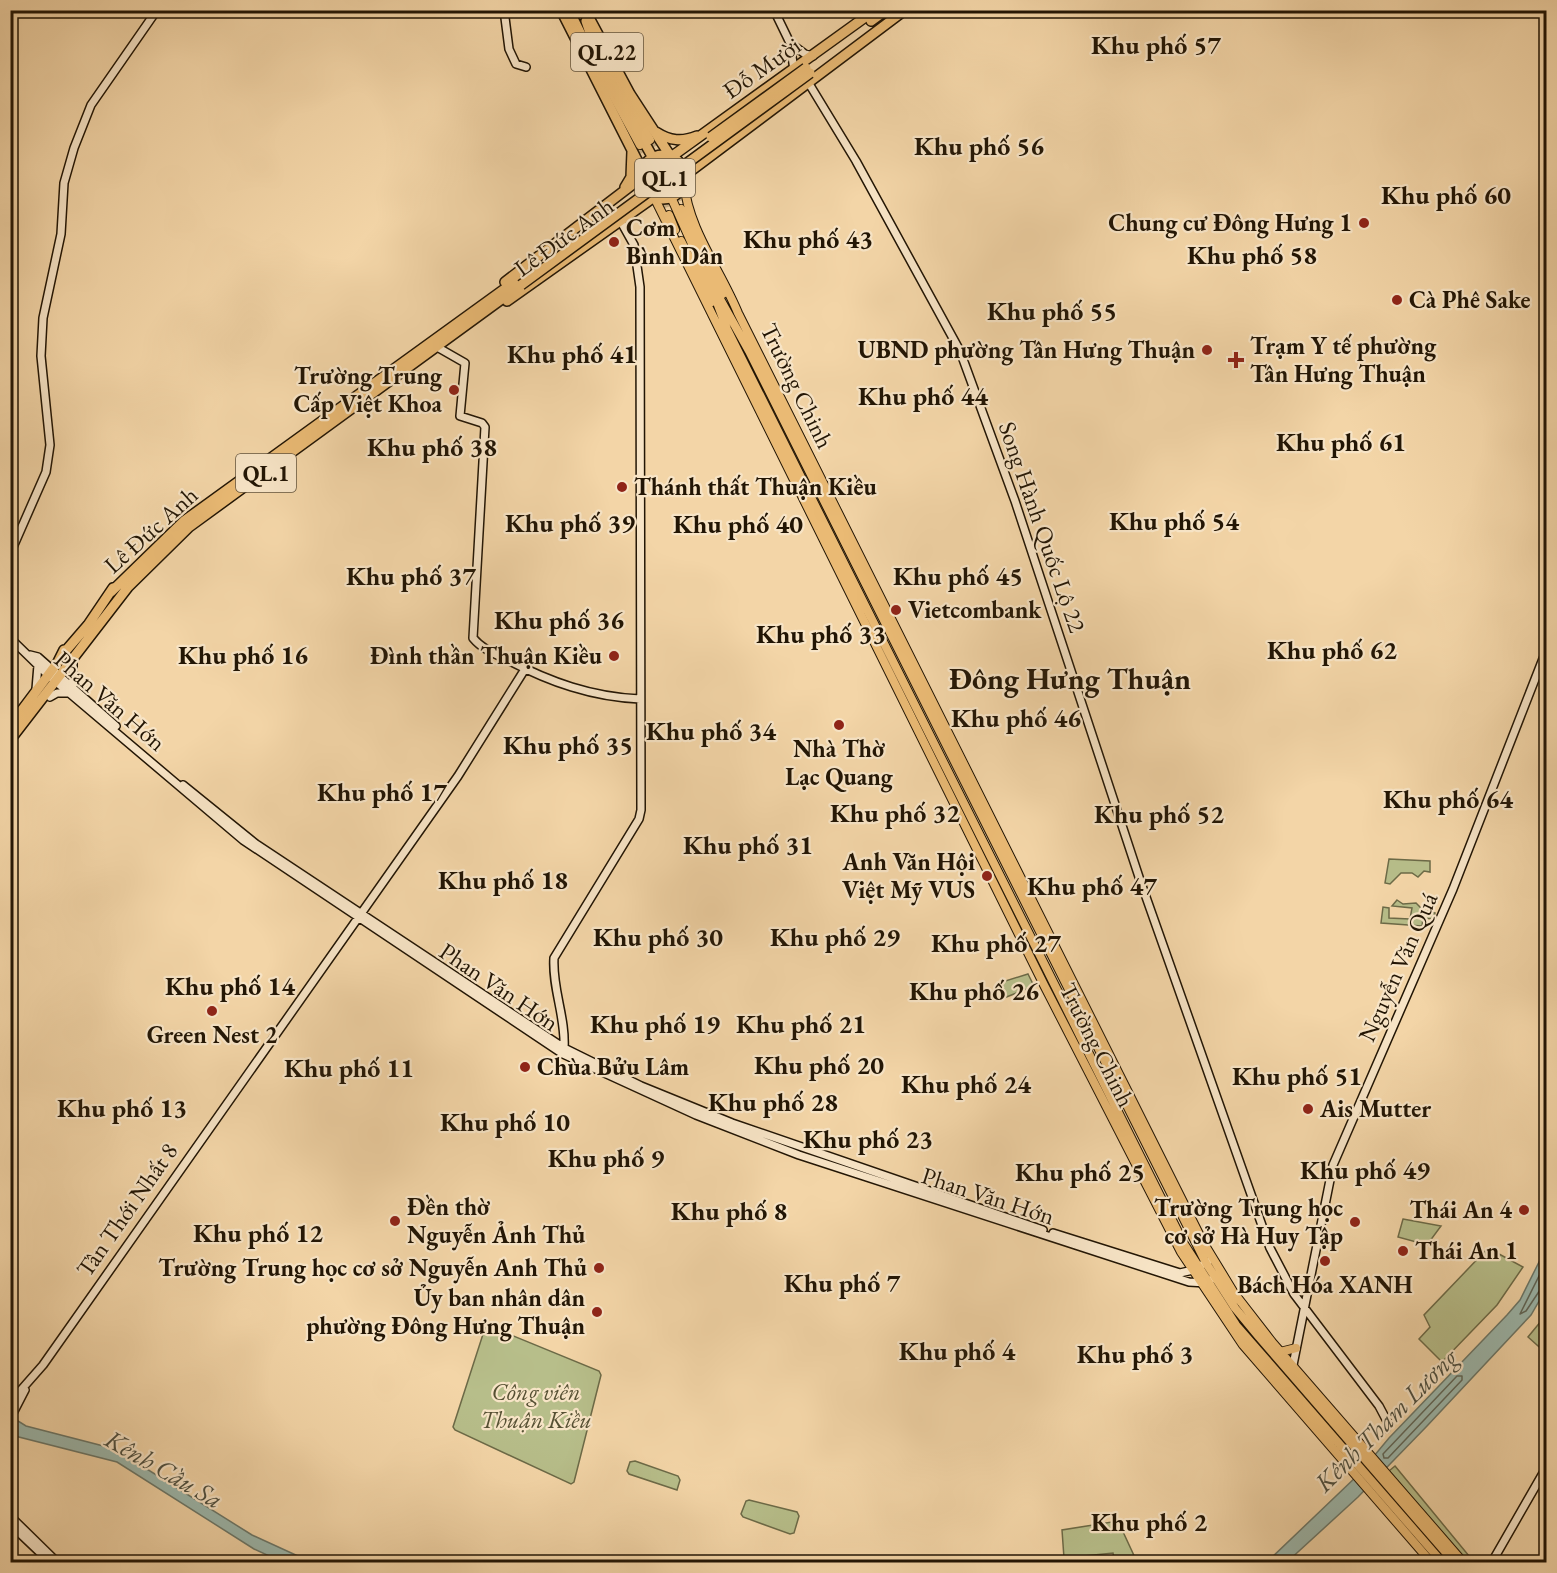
<svg xmlns="http://www.w3.org/2000/svg" width="1557" height="1573" font-family="'EB Garamond',serif">
<rect width="100%" height="100%" fill="#f3d5a7"/>
<filter id="stains"><feTurbulence type="fractalNoise" baseFrequency=".00333" numOctaves="4"/><feColorMatrix values="0 0 0 0 .2 0 0 0 0 .09 0 0 0 0 .02 0 0 0 .5 -.17"/></filter>
<radialGradient id="worn" r=".72"><stop offset=".6" stop-color="#630" stop-opacity="0"/><stop offset="1" stop-color="#630" stop-opacity=".3"/></radialGradient>
<!-- green -->
<path fill="#b7be8a" stroke="#6c6a47" stroke-width="1.5" d="M647 178a16 16 0 1 1 32 0a16 16 0 1 1-32 0Z
M1389,859L1430,861V872L1424,871L1418,877L1412,873H1401L1390,884L1385,883Z
M1397,900L1403,904L1416,903L1423,910L1435,913L1433,919L1423,918L1422,926L1381,923L1383,907L1389,908V918L1410,919L1412,908L1392,906Z
M1028,974L1034,986L999,1000L1002,982Z
M1403,1219L1441,1226L1427,1245L1398,1237Z
M1488,1248L1523,1267L1497,1305L1442,1362L1419,1339L1430,1327L1424,1315Z
M1546,1315V1353L1528,1337Z
M489,1326L599,1371L601,1375L574,1482L571,1484L455,1430L453,1427L485,1328Z
M635,1461L678,1476L680,1480L677,1490L629,1474L627,1471L630,1462Z
M1395,1466L1474,1562H1466L1389,1471Z
M749,1500L797,1512L799,1516L794,1533L790,1534L743,1517L741,1514L746,1501Z
M1118,1521L1137,1562H1115L1113,1553L1064,1558L1062,1530Z"/>
<!-- water -->
<path fill="#9cb8ad" stroke="#6b7769" stroke-width="1.5" d="M1546,1248V1289L1531,1315L1427,1426L1358,1497L1287,1562H1267L1359,1474L1389,1438L1507,1315L1520,1300Z
M10,1416L26,1426L115,1449L252,1535L311,1562H282L254,1549L117,1462L15,1436L11,1432Z"/>
<g fill="none" stroke-linecap="round" stroke-linejoin="round">
<!-- shore -->
<path stroke="#5f6658" stroke-width="1.5" d="M1546,1262L1520,1314L1526,1311L1540,1290L1546,1288
M1457,1376H1462V1380L1388,1458H1384L1383,1454Z"/>
<!-- primary-tunnel -->
<path stroke="#c9af86" stroke-width="8" stroke-dasharray="8 4" stroke-linecap="butt" d="M650,140L665,166L681,209
M640,145L655,175L669,215"/>
<defs>
<path id="secondary" d="M504,10L509,49L516,64L526,67
M774,10L790,43L794,70
M790,43L805,54L813,56
M808,82L856,161L960,351L1015,501L1140,880L1270,1248L1294,1294L1379,1406L1388,1423L1386,1429
M437,347L465,363L460,416L482,423L485,427L473,638C482,649 495,654 508,660C550,682 592,697 640,699
M10,554L46,472L50,445L41,356L43,318L61,234L64,183L74,148L91,105L157,10
M10,638L48,675L243,840L563,1054L696,1115L799,1155L1189,1282L1206,1283L1221,1273
M30,655L38,657L116,726
M73,662V687
M36,689L38,665
M50,697L57,693H70
M183,785L256,844L564,1048L641,1086L732,1123L1043,1230
M564,1049C566,1017 552,989 554,958L639,819L641,810L640,287L634,245L620,220
M1053,1233L1180,1273L1193,1270L1212,1259
M1292,1370L1333,1165L1453,889L1546,651
M10,1409L21,1390L43,1365L458,776L525,669
M10,1419L25,1390
M10,1516L57,1562
M10,1524L50,1562
M1492,1562L1546,1468"/>
<path id="primary" d="M596,41L650,140
M592,57L640,145
M684,183C688,229 721,271 738,313L1203,1242L1234,1293L1272,1342L1463,1562
M654,197L1044,985L1181,1252L1243,1345L1431,1562
M671,197L710,284L727,329L1184,1244L1236,1325L1442,1562
M681,209L723,294
M669,215L675,230
M681,241L712,302
M715,290L749,351L1206,1263L1235,1308L1259,1337L1454,1562
M1280,1352L1296,1348"/>
<path id="highway" d="M561,10L642,170
M569,10L591,55
M585,10L630,94L671,157
M586,21L601,65L653,158
M871,21L886,10
M656,132C670,141 682,142 697,136
M641 177a22 22 0 1 1 44 0a22 22 0 1 1-44 0Z
M671,157L875,10
M684,176L905,10
M625,187L631,177L632,151
M505,282L641,178
M507,301L654,197
M111,592L184,521L517,280
M63,654L88,625L113,588
M10,726L58,662L64,650
M10,740L128,587L189,527L521,285"/>
</defs>
<!-- secondary casing -->
<use href="#secondary" stroke="#221504" stroke-width="10"/>
<!-- primary casing -->
<use href="#primary" stroke="#221504" stroke-width="10"/>
<!-- highway casing -->
<use href="#highway" stroke="#221504" stroke-width="12"/>
<!-- secondary -->
<use href="#secondary" stroke="#f7e4c6" stroke-width="7"/>
<!-- primary -->
<use href="#primary" stroke="#eaba74" stroke-width="8"/>
<!-- highway -->
<use href="#highway" stroke="#eaba74" stroke-width="9"/>
<defs>
<path id="highway-bridge" d="M711,137L806,68
M521,285L810,73"/>
</defs>
<!-- highway-bridge casing -->
<use href="#highway-bridge" stroke="#221504" stroke-width="12" stroke-linecap="butt"/>
<!-- highway-bridge -->
<use href="#highway-bridge" stroke="#eaba74" stroke-width="9"/>
</g>
<!-- markers -->
<g fill="#8f2418" stroke="#f7e4c6" stroke-width="2">
<circle cx="1364" cy="223" r="6"/>
<circle cx="614" cy="242" r="6"/>
<circle cx="1397" cy="300" r="6"/>
<circle cx="1207" cy="350" r="6"/>
<path d="M1233 351h6v6h6v6h-6v6h-6v-6h-6v-6h6z"/>
<circle cx="454" cy="390" r="6"/>
<circle cx="622" cy="487" r="6"/>
<circle cx="896" cy="610" r="6"/>
<circle cx="614" cy="656" r="6"/>
<circle cx="839" cy="725" r="6"/>
<circle cx="987" cy="876" r="6"/>
<circle cx="212" cy="1011" r="6"/>
<circle cx="525" cy="1067" r="6"/>
<circle cx="1308" cy="1109" r="6"/>
<circle cx="1524" cy="1210" r="6"/>
<circle cx="395" cy="1221" r="6"/>
<circle cx="1355" cy="1222" r="6"/>
<circle cx="1403" cy="1251" r="6"/>
<circle cx="1325" cy="1261" r="6"/>
<circle cx="599" cy="1268" r="6"/>
<circle cx="597" cy="1312" r="6"/>
</g>
<g text-anchor="middle" stroke-width="4.5" stroke-linejoin="round" paint-order="stroke">
<!-- shield labels -->
<g fill="#f7e4c6" stroke="#62533e" stroke-width="1.5">
<rect x="571" y="33" width="72" height="38" rx="4.5"/>
<rect x="635" y="159" width="60" height="38" rx="4.5"/>
<rect x="236" y="454" width="60" height="38" rx="4.5"/>
</g>
<g font-size="22" font-weight="bold" fill="#221504">
<text x="607" y="60">QL.22</text>
<text x="665" y="186">QL.1</text>
<text x="266" y="481">QL.1</text>
</g>
<!-- street labels -->
<g font-size="24" fill="#221504" stroke="#f7e4c6">
<text transform="translate(762 68) rotate(-35)" y="8">Đỗ Mười</text>
<text transform="translate(564 237) rotate(-36)" y="8">Lê Đức Anh</text>
<text transform="translate(797 386) rotate(64)" y="8">Trường Chinh</text>
<text transform="translate(1042 527) rotate(71)" y="8">Song Hành Quốc Lộ 22</text>
<text transform="translate(151 530) rotate(-42)" y="8">Lê Đức Anh</text>
<text transform="translate(110 701) rotate(41)" y="8">Phan Văn Hớn</text>
<text transform="translate(1398 967) rotate(-66)" y="8">Nguyễn Văn Quá</text>
<text transform="translate(499 987) rotate(34)" y="8">Phan Văn Hớn</text>
<text transform="translate(1097 1045) rotate(63)" y="8">Trường Chinh</text>
<text transform="translate(988 1196) rotate(18)" y="8">Phan Văn Hớn</text>
<text transform="translate(127 1210) rotate(-55)" y="8">Tân Thới Nhất 8</text>
</g>
<!-- poi labels -->
<g font-size="24" font-weight="bold" fill="#221504" stroke="#f7e4c6" text-anchor="end">
<text x="1352" y="231">Chung cư Đông Hưng 1</text>
<text x="626" y="236" text-anchor="start">Cơm<tspan x="626" dy="28">Bình Dân</tspan></text>
<text x="1409" y="308" text-anchor="start">Cà Phê Sake</text>
<text x="1250" y="354" text-anchor="start">Trạm Y tế phường<tspan x="1250" dy="28">Tân Hưng Thuận</tspan></text>
<text x="1195" y="358">UBND phường Tân Hưng Thuận</text>
<text x="442" y="384">Trường Trung<tspan x="442" dy="28">Cấp Việt Khoa</tspan></text>
<text x="634" y="495" text-anchor="start">Thánh thất Thuận Kiều</text>
<text x="908" y="618" text-anchor="start">Vietcombank</text>
<text x="602" y="664">Đình thần Thuận Kiều</text>
<text x="839" y="757" text-anchor="middle">Nhà Thờ<tspan x="839" dy="28">Lạc Quang</tspan></text>
<text x="975" y="870">Anh Văn Hội<tspan x="975" dy="28">Việt Mỹ VUS</tspan></text>
<text x="212" y="1043" text-anchor="middle">Green Nest 2</text>
<text x="537" y="1075" text-anchor="start">Chùa Bửu Lâm</text>
<text x="1320" y="1117" text-anchor="start">Ais Mutter</text>
<text x="407" y="1215" text-anchor="start">Đền thờ<tspan x="407" dy="28">Nguyễn Ảnh Thủ</tspan></text>
<text x="1343" y="1216">Trường Trung học<tspan x="1343" dy="28">cơ sở Hà Huy Tập</tspan></text>
<text x="1512" y="1218">Thái An 4</text>
<text x="1415" y="1259" text-anchor="start">Thái An 1</text>
<text x="587" y="1276">Trường Trung học cơ sở Nguyễn Anh Thủ</text>
<text x="1325" y="1293" text-anchor="middle">Bách Hóa XANH</text>
<text x="585" y="1306">Ủy ban nhân dân<tspan x="585" dy="28">phường Đông Hưng Thuận</tspan></text>
</g>
<!-- park labels -->
<g font-size="24" font-style="italic" fill="#565033" stroke="#f7e4c6">
<text x="536" y="1400">Công viên<tspan x="536" dy="28">Thuận Kiều</tspan></text>
</g>
<!-- neighbourhood labels -->
<g font-size="26" font-weight="bold" fill="#221504" stroke="#f7e4c6">
<text x="1156" y="54">Khu phố 57</text>
<text x="979" y="155">Khu phố 56</text>
<text x="1446" y="204">Khu phố 60</text>
<text x="808" y="248">Khu phố 43</text>
<text x="1252" y="264">Khu phố 58</text>
<text x="1052" y="320">Khu phố 55</text>
<text x="572" y="363">Khu phố 41</text>
<text x="923" y="405">Khu phố 44</text>
<text x="1341" y="451">Khu phố 61</text>
<text x="432" y="456">Khu phố 38</text>
<text x="1174" y="530">Khu phố 54</text>
<text x="570" y="532">Khu phố 39</text>
<text x="738" y="533">Khu phố 40</text>
<text x="411" y="585">Khu phố 37</text>
<text x="958" y="585">Khu phố 45</text>
<text x="559" y="629">Khu phố 36</text>
<text x="821" y="643">Khu phố 33</text>
<text x="1332" y="659">Khu phố 62</text>
<text x="243" y="664">Khu phố 16</text>
<text x="1016" y="727">Khu phố 46</text>
<text x="711" y="740">Khu phố 34</text>
<text x="568" y="754">Khu phố 35</text>
<text x="382" y="801">Khu phố 17</text>
<text x="1448" y="808">Khu phố 64</text>
<text x="895" y="822">Khu phố 32</text>
<text x="1159" y="823">Khu phố 52</text>
<text x="748" y="854">Khu phố 31</text>
<text x="503" y="889">Khu phố 18</text>
<text x="1092" y="895">Khu phố 47</text>
<text x="658" y="946">Khu phố 30</text>
<text x="835" y="946">Khu phố 29</text>
<text x="996" y="952">Khu phố 27</text>
<text x="230" y="995">Khu phố 14</text>
<text x="974" y="1000">Khu phố 26</text>
<text x="655" y="1033">Khu phố 19</text>
<text x="801" y="1033">Khu phố 21</text>
<text x="819" y="1074">Khu phố 20</text>
<text x="349" y="1077">Khu phố 11</text>
<text x="1297" y="1085">Khu phố 51</text>
<text x="966" y="1093">Khu phố 24</text>
<text x="773" y="1111">Khu phố 28</text>
<text x="122" y="1117">Khu phố 13</text>
<text x="505" y="1131">Khu phố 10</text>
<text x="868" y="1148">Khu phố 23</text>
<text x="606" y="1167">Khu phố 9</text>
<text x="1365" y="1179">Khu phố 49</text>
<text x="1080" y="1181">Khu phố 25</text>
<text x="729" y="1220">Khu phố 8</text>
<text x="258" y="1242">Khu phố 12</text>
<text x="842" y="1292">Khu phố 7</text>
<text x="957" y="1360">Khu phố 4</text>
<text x="1135" y="1363">Khu phố 3</text>
<text x="1149" y="1531">Khu phố 2</text>
</g>
<!-- water labels -->
<g font-size="26" font-style="italic" fill="#4d4e3f" stroke="#f7e4c6">
<text transform="translate(1386 1420) rotate(-45)" y="9">Kênh Tham Lương</text>
<text transform="translate(164 1469) rotate(30)" y="9">Kênh Cầu Sa</text>
</g>
<!-- district labels -->
<g font-size="30" font-weight="bold" fill="#221504" stroke="#f7e4c6">
<text x="1070" y="689">Đông Hưng Thuận</text>
</g>
</g>
<!-- margin -->
<rect width="1557" height="1573" fill="none" stroke="#f3d5a7" stroke-width="36"/>
<rect x="12" y="12" width="1533" height="1549" fill="none" stroke="#221504" stroke-width="3"/>
<rect x="18" y="18" width="1521" height="1537" fill="none" stroke="#221504" stroke-width="1.5"/>
<rect width="100%" height="100%" filter="url(#stains)"/>
<rect width="100%" height="100%" fill="url(#worn)"/>
</svg>
